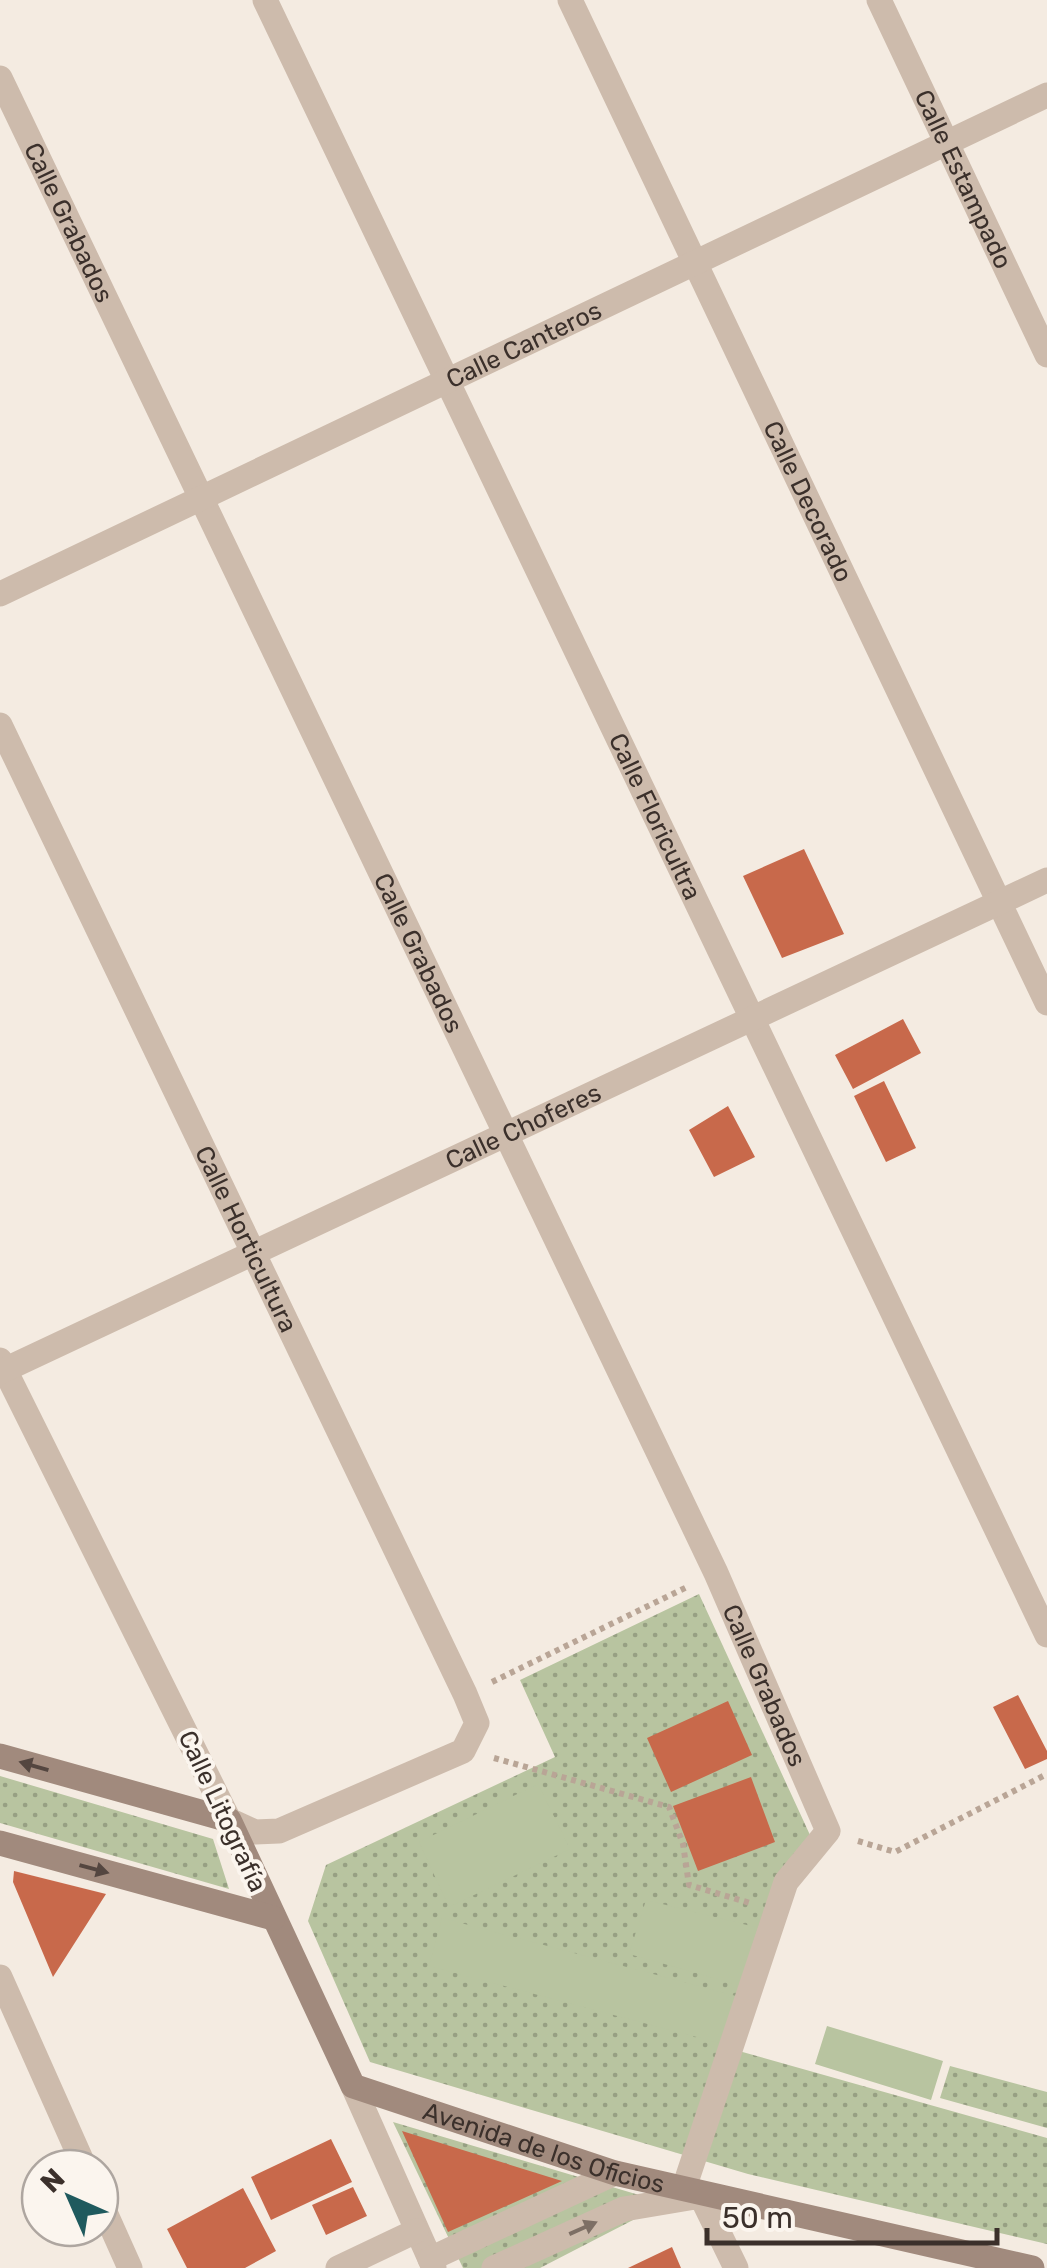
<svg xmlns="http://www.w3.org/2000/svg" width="1047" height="2268" font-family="Rubik,sans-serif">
<defs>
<pattern id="grass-dots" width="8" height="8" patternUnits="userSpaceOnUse" patternTransform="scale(2.5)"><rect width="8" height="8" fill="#b8c4a0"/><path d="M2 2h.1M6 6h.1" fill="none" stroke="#97a083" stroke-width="1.8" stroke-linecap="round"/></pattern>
</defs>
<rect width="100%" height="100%" fill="#f4ebe1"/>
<!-- grass -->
<path fill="url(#grass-dots)" d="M699,1594L810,1835L739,2051L1047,2138V2244L748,2174L370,2062L308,1921L326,1865L555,1757L520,1680Z
M0,1776L213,1839L229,1889L0,1823Z
M950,2066L1047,2092V2128L940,2098Z
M393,2122L666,2203L540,2268H463Z"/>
<!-- pitch -->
<path fill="#b8c4a0" d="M538,1784L570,1849L449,1907L419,1842Z
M646,1900L759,1928L742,1986L629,1954Z
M442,1918L736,1996L723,2044L429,1966Z
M827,2026L943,2061L931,2100L815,2064Z"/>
<!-- building -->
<path fill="#c8694b" d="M804,849L844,934L782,958L743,876Z
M903,1019L921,1053L853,1089L835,1055Z
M884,1081L916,1148L886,1162L854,1096Z
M728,1106L755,1157L714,1177L689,1130Z
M1018,1695L1047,1751V1759L1025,1769L993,1707Z
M728,1701L752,1755L671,1792L647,1738Z
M751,1777L775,1842L698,1871L673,1806Z
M14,1871L106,1894L53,1977L13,1882Z
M402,2131L562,2181L448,2232Z
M331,2139L352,2182L271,2220L251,2177Z
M353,2187L367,2216L326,2235L312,2205Z
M243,2188L276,2251L245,2268H187L167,2229Z
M672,2247L681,2268H628Z"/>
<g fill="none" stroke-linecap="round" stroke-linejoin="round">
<!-- path -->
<path stroke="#b9a596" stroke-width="6" stroke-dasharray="5 5" stroke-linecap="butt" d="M492,1682L687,1587
M494,1758L669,1807L683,1844L689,1885L750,1903
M858,1841L895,1852L1047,1774"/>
<!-- street -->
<g stroke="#cdbbac" stroke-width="25">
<path id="s1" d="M265,0L1047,1635"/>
<path id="s2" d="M570,0L1047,1003"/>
<path id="s3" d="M879,0L1047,355"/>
<path id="s4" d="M0,78L716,1573L828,1831L786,1882L683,2191"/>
<path id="s5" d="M0,594L1047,95"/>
<path id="s6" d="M0,725L465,1694L477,1723L463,1751L279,1831L255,1832L229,1820L0,1360"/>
<path id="s7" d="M0,1372L1047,880"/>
<path d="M0,1977L85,2168"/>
<path d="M353,2086L434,2268"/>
<path d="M100,2201L130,2268"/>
<path d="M430,2259L615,2173"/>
<path d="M338,2268L416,2231"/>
<path d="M494,2268L624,2209L701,2196L736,2268"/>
</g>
<!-- secondary -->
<g stroke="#a18a7d" stroke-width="25">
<path id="s8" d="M0,1756L229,1820L353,2086L615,2173L1032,2268"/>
<path d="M0,1843L273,1918"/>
</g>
</g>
<!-- one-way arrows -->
<defs><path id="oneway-solid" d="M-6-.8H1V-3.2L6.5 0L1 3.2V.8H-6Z" transform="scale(2.5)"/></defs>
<g fill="#544640">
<use href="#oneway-solid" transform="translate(34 1766) rotate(-164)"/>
<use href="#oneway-solid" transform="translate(94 1869) rotate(15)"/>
</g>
<use fill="#7d6f65" href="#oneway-solid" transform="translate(583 2228) rotate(-24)"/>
<g text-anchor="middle" stroke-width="8" stroke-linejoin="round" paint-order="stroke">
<!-- street labels -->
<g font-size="25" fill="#3b302b" stroke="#fbf5ee">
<text dy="9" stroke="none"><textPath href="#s3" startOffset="198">Calle Estampado</textPath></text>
<text dy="9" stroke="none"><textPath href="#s4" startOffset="160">Calle Grabados</textPath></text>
<text dy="9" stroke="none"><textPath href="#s5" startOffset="580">Calle Canteros</textPath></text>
<text dy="9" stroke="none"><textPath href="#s2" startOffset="555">Calle Decorado</textPath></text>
<text dy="9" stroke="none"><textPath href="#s1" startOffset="905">Calle Floricultra</textPath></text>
<text dy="9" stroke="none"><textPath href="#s4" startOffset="970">Calle Grabados</textPath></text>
<text dy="9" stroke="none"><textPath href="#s7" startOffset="578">Calle Choferes</textPath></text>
<text dy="9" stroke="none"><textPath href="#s6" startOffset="570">Calle Horticultura</textPath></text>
<text dy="9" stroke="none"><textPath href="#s4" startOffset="1780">Calle Grabados</textPath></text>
<text transform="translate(223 1811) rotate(65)" y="9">Calle Litografía</text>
<text dy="9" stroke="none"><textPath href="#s8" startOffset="732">Avenida de los Oficios</textPath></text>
</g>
</g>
<!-- north arrow -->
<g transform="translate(70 2198) rotate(315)"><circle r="48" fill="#fbf5ee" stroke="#aea6a0" stroke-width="2.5"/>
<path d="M0-8L18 38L0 25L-18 38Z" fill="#1f5a5e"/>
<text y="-15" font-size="28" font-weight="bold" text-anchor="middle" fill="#3b302b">N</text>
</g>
<!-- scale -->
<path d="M707 2228v15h290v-15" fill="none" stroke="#3b302b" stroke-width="5"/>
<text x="722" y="2228" font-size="30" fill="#3b302b" stroke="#fbf5ee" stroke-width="8" paint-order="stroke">50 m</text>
</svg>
